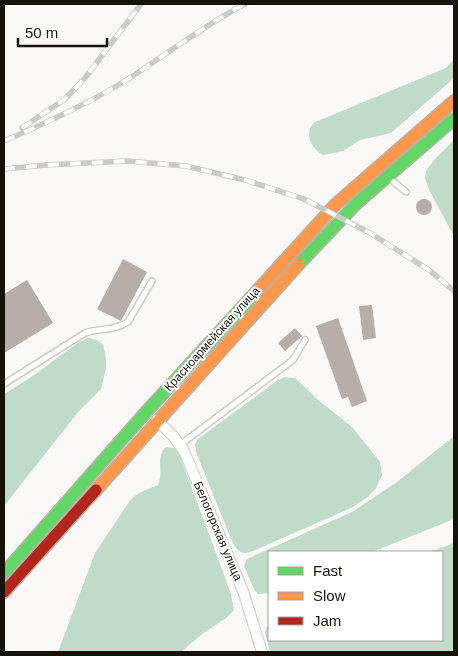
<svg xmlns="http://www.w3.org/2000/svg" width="458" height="656" font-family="Arial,sans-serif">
<rect width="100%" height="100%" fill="#fbf9f7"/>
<!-- forest -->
<path fill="#c1dbca" d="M454,59V78L391,133L360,140L343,151L323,155C311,149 303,132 315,122L446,68Z
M454,140V236L429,190L425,178L426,171L435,159Z
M88,338L97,340L103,345L106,358V369L101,389L79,411L4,506V394L30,378L79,342Z
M285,377L295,378L316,398L353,428L380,462L382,475L376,488L368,497L351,508L262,547C247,554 240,558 232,541L196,452L195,444L198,439L278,380Z
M454,436V519L372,552H269V593L258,594L254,589L244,566L247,559L352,512L397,482Z
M166,447L175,448L180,456L231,594L234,610L226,618L202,634L181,652H58L95,553L131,499L139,493L158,485C164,472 155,456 166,447Z
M454,543V652H270L265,632L269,622V640H442V552H430Z"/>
<!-- building -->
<path fill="#b7ada9" d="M416 207a8 8 0 1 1 16 0a8 8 0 1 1-16 0Z
M123,259L147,272L121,321L97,309Z
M27,280L53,323L4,353V294Z
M372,305L376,338L363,340L359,306Z
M338,318L367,401L352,407L348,397L342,399L316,326Z
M295,328L302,336L285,351L278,343Z"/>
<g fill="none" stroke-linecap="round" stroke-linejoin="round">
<defs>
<path id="lane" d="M389,178L406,192
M4,384L85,333C100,328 114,331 128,322L152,281
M180,445L293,360L305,340"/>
<path id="street" d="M157,420L174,437L184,451L243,591L262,652"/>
<path id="fast" d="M299,264L357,203L454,119
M4,573L147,411L256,292"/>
<path id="slow" d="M256,292L336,204L454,101
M96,490L299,264"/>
<path id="jam" d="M4,592L96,490"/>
</defs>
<!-- lane casing -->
<use href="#lane" stroke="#d0ccc6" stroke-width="8"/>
<!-- street casing -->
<use href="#street" stroke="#d0ccc6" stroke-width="12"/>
<!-- fast casing -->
<use href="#fast" stroke="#b7b2a1" stroke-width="14"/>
<!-- slow casing -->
<use href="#slow" stroke="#b7b2a1" stroke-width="14"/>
<!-- jam casing -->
<use href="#jam" stroke="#b7b2a1" stroke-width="14"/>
<!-- lane -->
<use href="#lane" stroke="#fefefe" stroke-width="5"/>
<!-- street -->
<use href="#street" stroke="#fefefe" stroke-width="10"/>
<!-- fast -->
<use href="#fast" stroke="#63d668" stroke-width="11"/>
<!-- slow -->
<use href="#slow" stroke="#ff974d" stroke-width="11"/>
<!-- jam -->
<use href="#jam" stroke="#b3261e" stroke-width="11"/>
<defs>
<path id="rail" d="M22,128L65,99L85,78L141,4
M4,141C44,124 83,106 120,84C162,58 201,27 245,4
M4,169L46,165L127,161L186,166L245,180L304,199L370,233L429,270L454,291"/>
</defs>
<!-- rail casing -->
<use href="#rail" stroke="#cbcac9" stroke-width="5.5"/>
<!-- rail -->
<use href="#rail" stroke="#fff" stroke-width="4" stroke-dasharray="11" stroke-linecap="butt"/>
</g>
<g text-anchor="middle" stroke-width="4" stroke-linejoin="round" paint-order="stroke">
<!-- street labels -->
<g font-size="12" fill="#181309" stroke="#fff">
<text transform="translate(212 339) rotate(-48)" y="4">Красноармейская улица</text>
<text transform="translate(218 531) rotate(67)" y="4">Белогорская улица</text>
</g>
</g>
<!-- border -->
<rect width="458" height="656" fill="none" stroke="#181309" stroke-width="10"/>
<!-- legend -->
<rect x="268" y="551" width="175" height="90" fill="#ffffff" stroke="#a3a19d"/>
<rect x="278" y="567" width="25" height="8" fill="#63d668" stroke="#a3a19d"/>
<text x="313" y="576" font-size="15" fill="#181309">Fast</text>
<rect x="278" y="592" width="25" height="8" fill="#ff974d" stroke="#a3a19d"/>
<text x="313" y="601" font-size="15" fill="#181309">Slow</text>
<rect x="278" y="617" width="25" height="8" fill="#b3261e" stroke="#a3a19d"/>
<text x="313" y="626" font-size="15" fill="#181309">Jam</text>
<!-- scale -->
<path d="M18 38v8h89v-8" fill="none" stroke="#181309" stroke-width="2.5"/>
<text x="25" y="38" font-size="15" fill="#181309" stroke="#ffffff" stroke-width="4" paint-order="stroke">50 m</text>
</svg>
